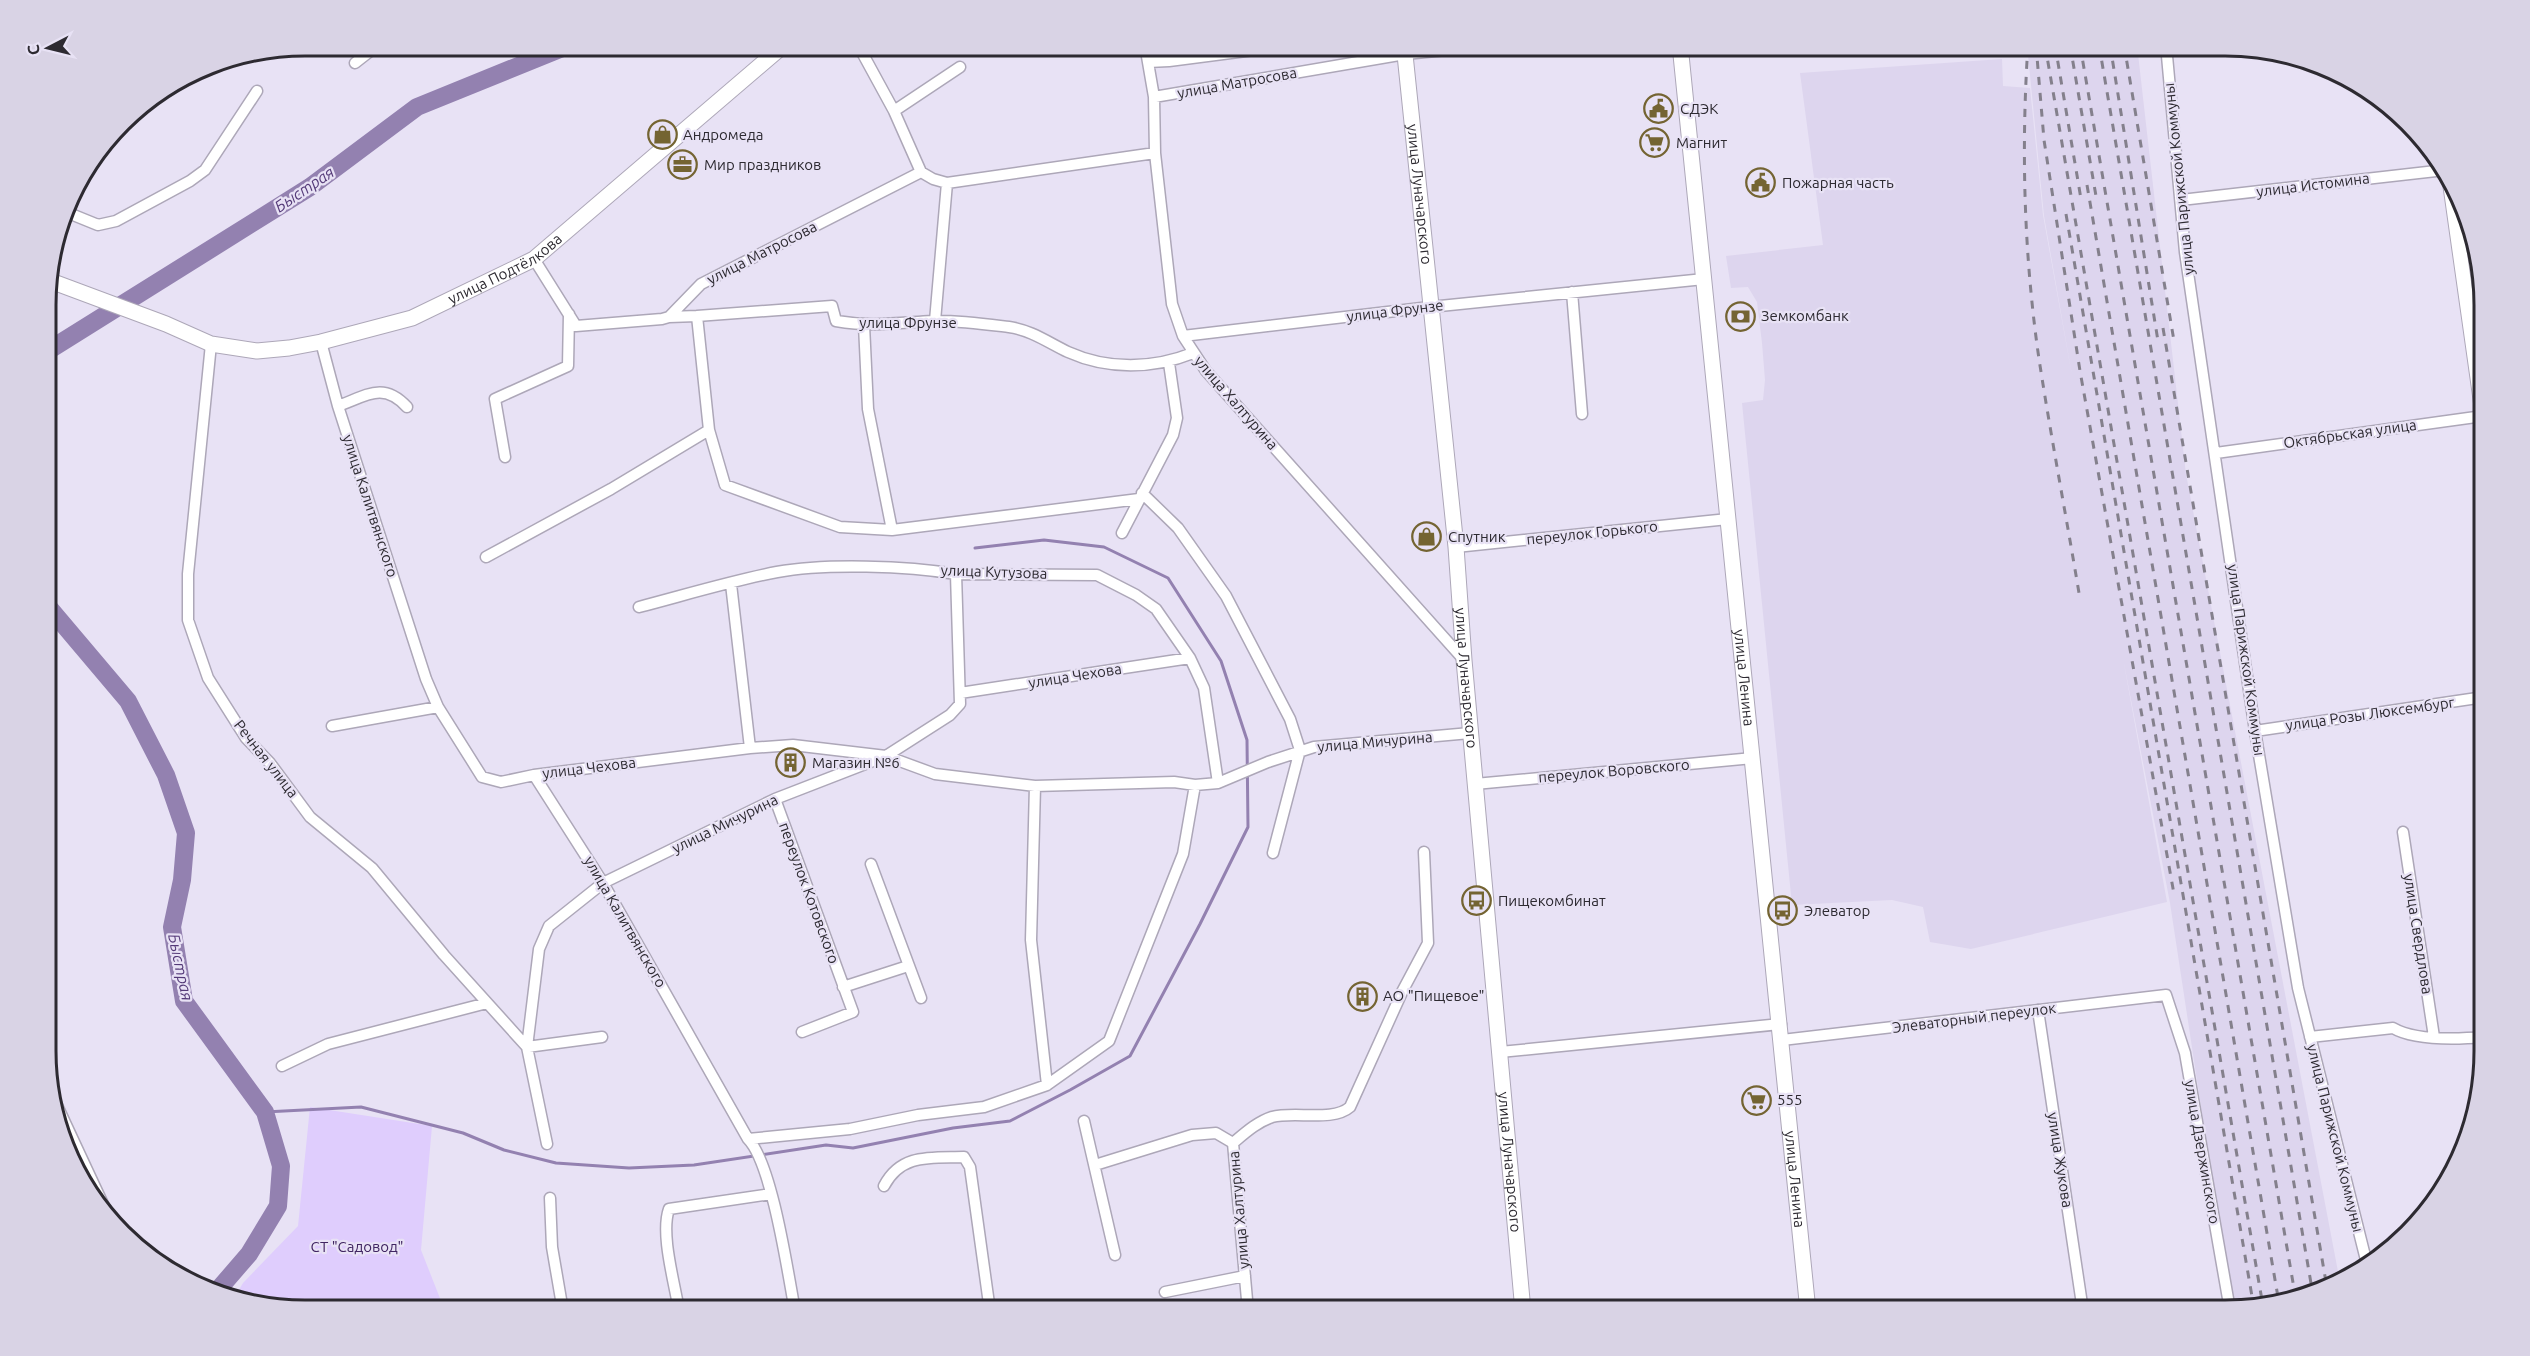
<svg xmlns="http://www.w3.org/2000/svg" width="2530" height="1356" font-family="Ubuntu,sans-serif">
<rect width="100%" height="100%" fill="#e8e2f5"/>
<!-- built -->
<path fill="#ddd5ee" d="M2027,45H2137L2186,474L2340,1282L2309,1297L2232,1310L2170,903L2107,575L2044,216Z
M2002,59L2003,86L2030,88L2043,215L2167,902L1971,949L1930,942L1923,907L1892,900L1792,905L1742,403L1763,400L1765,380L1762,343L1757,302L1748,287L1731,288L1726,256L1823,245L1800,73Z"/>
<!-- green -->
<path fill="#dfcdfd" d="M310,1107L432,1126L421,1250L445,1311H305L236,1295L243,1283L298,1226Z"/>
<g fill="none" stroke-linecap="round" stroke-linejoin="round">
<!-- stream -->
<path stroke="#9381b0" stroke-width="3" d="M265,1112L361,1107L463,1133L504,1150L556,1163L629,1168L694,1165L826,1145L853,1148L953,1128L1010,1121L1070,1090L1130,1056L1200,924L1248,827L1247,740L1221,661L1168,578L1104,547L1044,540L975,548"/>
<!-- river -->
<path stroke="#9381b0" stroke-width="18" d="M46,352L310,187L417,107L570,45
M46,604L128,701L166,775L186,833L182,880L172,927L184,1001L265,1112L281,1166L278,1206L249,1254L217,1291"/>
<defs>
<path id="minor" d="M858,45L894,111L921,172L933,179L947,183L1155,153
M1145,45L1154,97L1155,153L1172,304L1183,336L1206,371L1464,660
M2166,45L2185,252L2255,731L2298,988L2368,1268
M1148,62L1169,61L1292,45
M355,63L378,45
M1154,97L1405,54L1498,45
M894,111L960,67
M2181,200L2445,170
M66,212L98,225L116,221L190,181L205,170L257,91
M534,259L576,326L662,319L669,317L701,284L921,172
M1572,292L1582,414
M697,316L832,306L836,321C871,327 897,323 932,321C957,320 985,324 1009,327C1031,330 1049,343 1068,352C1108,370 1153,369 1193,353
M669,317L697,316L709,430L725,485L840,527L892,530L1139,499
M935,321L947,183
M864,325L868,409L892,530
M1183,336L1430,307L1704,279
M321,342L338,406L426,679L438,707L482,777L501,782L534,775L603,883L748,1139C772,1163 788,1274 795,1311
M211,344L188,574V620L208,678L246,738L270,763L310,817L372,868L444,955L527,1047L547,1144
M338,406C366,396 383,381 407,407
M2216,453L2483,416
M505,457L495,399L568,366L569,314
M1142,493L1178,528L1226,596L1290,719L1300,750L1273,853
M1122,533L1173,435L1177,418L1169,363
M1456,547L1728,519
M486,557L611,489L709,430
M731,584L750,748
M639,607C685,595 731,581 777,572C826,563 907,566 956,574L1097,575L1136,595L1156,609L1190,658L1204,688L1218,783
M960,693L1190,658
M332,726L438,707
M2255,731L2484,697
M534,775L750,748L793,745L886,756L950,715L960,704L956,574
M1475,784L1753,758
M1035,786L1031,940L1047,1085
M775,799L853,1012L802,1032
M2403,832L2434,1037
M871,864L921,998
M843,987L908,966
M2038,1010L2083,1311
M602,1037L527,1047L539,949L549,926L603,883L775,799L886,756L935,774L1035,786L1174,782L1195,785L1218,783L1268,762L1314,747L1470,733
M2310,1037L2393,1028C2415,1041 2460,1039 2485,1037
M1782,1040L2166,995L2185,1053L2230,1310
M1500,1052L1781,1024
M282,1066L328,1044L487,1003
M47,1084L110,1219
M1084,1121L1115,1255
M748,1139L850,1129L918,1115L984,1107L1047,1085L1109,1041L1183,854L1195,785
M1233,1143C1245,1133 1257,1122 1272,1117C1294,1111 1333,1122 1350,1107L1403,990L1428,943L1424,852
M1233,1143L1248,1311
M1095,1165L1192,1135L1216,1133L1233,1143
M884,1186C901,1153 931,1158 964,1157L970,1167L990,1311
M550,1198L552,1247L563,1311
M1165,1292L1245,1276
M679,1311C675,1284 660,1234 669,1209L771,1194"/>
<path id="tertiary" d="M2450,183L2483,417"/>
<g id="secondary">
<path id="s1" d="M1404,45L1456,547L1464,660L1523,1311"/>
<path id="s2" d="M1680,45L1808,1311"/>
<path id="s3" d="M48,280L166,324L211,344L257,351L289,348L321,342L412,318L534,259L784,45"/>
</g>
</defs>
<!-- minor casing -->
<use href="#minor" stroke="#ada7b8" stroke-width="13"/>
<!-- tertiary casing -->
<use href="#tertiary" stroke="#ada7b8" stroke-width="16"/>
<!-- secondary casing -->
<use href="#secondary" stroke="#ada7b8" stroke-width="17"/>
<!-- minor -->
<use href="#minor" stroke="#fff" stroke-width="10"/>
<!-- tertiary -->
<use href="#tertiary" stroke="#fff" stroke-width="14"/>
<!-- secondary -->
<use href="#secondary" stroke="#fff" stroke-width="15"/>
<!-- rail -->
<path stroke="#84808c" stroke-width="3" stroke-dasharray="8 8" stroke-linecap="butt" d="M2028,45C2021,149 2024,256 2039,359C2051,437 2066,515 2079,593
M2036,45L2044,140L2080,371L2174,894
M2045,45L2263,1306
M2055,45L2081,199
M2070,45L2096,196
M2080,45L2296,1300
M2099,45L2313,1295
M2110,45L2158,341
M2124,45L2174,341
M2087,185L2279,1303
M2066,214L2254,1308
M2163,328L2327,1288"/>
</g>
<!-- icons -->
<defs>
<symbol id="civic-ring" viewBox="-11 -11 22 22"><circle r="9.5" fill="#e8e2f5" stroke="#746432" stroke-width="1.5"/><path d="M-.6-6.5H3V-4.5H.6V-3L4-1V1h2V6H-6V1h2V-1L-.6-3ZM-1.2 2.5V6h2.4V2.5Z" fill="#746432"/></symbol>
<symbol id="shop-ring" viewBox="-11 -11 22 22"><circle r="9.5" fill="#e8e2f5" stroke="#746432" stroke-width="1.5"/><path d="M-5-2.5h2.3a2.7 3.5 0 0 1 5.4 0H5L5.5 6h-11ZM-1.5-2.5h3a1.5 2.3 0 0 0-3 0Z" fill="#746432"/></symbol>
<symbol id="supermarket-ring" viewBox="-11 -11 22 22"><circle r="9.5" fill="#e8e2f5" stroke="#746432" stroke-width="1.5"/><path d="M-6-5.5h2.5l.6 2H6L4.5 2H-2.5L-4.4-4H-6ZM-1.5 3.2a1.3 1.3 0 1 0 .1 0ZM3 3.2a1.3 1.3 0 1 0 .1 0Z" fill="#746432"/></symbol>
<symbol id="office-ring" viewBox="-11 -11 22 22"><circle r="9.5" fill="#e8e2f5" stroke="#746432" stroke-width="1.5"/><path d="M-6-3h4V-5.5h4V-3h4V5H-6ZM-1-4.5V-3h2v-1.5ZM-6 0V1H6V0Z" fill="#746432"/></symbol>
<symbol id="bank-ring" viewBox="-11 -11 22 22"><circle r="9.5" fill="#e8e2f5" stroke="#746432" stroke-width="1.5"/><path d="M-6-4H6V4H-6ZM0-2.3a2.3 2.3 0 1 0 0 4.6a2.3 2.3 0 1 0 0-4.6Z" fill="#746432"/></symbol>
<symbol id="building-ring" viewBox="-11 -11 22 22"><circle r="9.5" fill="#e8e2f5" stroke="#746432" stroke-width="1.5"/><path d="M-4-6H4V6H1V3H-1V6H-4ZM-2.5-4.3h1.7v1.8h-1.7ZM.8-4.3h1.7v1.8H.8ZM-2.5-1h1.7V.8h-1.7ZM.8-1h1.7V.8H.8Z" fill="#746432"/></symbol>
<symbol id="bus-ring" viewBox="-11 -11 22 22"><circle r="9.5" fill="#e8e2f5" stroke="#746432" stroke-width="1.5"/><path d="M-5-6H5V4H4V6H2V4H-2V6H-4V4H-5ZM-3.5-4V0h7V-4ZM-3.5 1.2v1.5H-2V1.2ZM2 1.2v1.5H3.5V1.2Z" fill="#746432"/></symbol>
</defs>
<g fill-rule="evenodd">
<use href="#civic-ring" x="1642" y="92" width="33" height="33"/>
<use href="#shop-ring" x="646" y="118" width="33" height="33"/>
<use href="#supermarket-ring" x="1638" y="126" width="33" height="33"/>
<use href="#office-ring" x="666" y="148" width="33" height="33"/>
<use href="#civic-ring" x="1744" y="166" width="33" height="33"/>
<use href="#bank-ring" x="1724" y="300" width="33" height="33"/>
<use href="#shop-ring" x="1410" y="520" width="33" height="33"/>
<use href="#building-ring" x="774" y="746" width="33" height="33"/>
<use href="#bus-ring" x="1460" y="884" width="33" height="33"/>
<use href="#bus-ring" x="1766" y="894" width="33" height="33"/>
<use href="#building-ring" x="1346" y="980" width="33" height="33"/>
<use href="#supermarket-ring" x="1740" y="1084" width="33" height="33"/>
</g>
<g text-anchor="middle" stroke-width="4.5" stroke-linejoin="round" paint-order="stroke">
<!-- street labels -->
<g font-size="15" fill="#2d2a31" stroke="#e8e2f5">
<text transform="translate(1237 83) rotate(-10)" y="5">улица Матросова</text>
<text transform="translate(2179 179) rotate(-96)" y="5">улица Парижской Коммуны</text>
<text transform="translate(2313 185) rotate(-7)" y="5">улица Истомина</text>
<text dy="5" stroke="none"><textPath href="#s1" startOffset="150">улица Луначарского</textPath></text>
<text transform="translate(762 253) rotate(-27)" y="5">улица Матросова</text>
<text dy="5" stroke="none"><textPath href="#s3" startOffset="486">улица Подтёлкова</textPath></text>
<text transform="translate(1395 311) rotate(-7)" y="5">улица Фрунзе</text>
<text x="908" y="328">улица Фрунзе</text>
<text transform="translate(1236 403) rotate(49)" y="5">улица Халтурина</text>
<text transform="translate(2350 434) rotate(-8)" y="5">Октябрьская улица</text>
<text transform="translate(370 506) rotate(72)" y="5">улица Калитвянского</text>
<text transform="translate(1592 533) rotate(-6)" y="5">переулок Горького</text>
<text transform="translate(994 572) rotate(2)" y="5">улица Кутузова</text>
<text transform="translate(2246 660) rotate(82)" y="5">улица Парижской Коммуны</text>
<text transform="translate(1075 676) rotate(-9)" y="5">улица Чехова</text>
<text dy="5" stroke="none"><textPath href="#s1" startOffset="636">улица Луначарского</textPath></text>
<text dy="5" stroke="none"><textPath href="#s2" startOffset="636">улица Ленина</textPath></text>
<text transform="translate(2370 714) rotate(-8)" y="5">улица Розы Люксембург</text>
<text transform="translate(1375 742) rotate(-5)" y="5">улица Мичурина</text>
<text transform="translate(266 759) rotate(52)" y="5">Речная улица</text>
<text transform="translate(589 768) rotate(-7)" y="5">улица Чехова</text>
<text transform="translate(1614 771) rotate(-5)" y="5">переулок Воровского</text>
<text transform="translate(725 824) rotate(-26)" y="5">улица Мичурина</text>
<text transform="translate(809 893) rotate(70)" y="5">переулок Котовского</text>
<text transform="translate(625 922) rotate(60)" y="5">улица Калитвянского</text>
<text transform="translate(2418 934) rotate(81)" y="5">улица Свердлова</text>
<text transform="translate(1974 1018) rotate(-7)" y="5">Элеваторный переулок</text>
<text transform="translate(2335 1138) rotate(76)" y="5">улица Парижской Коммуны</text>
<text transform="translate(2202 1152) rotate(80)" y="5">улица Дзержинского</text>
<text transform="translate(2060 1160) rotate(81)" y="5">улица Жукова</text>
<text dy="5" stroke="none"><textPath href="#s1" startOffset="1122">улица Луначарского</textPath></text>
<text dy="5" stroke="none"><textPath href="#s2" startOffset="1140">улица Ленина</textPath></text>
<text transform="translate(1239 1210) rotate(-95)" y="5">улица Халтурина</text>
</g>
<!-- poi labels -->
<g font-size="15" fill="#2d2a31" stroke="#e8e2f5" text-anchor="start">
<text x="1680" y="114">СДЭК</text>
<text x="683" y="140">Андромеда</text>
<text x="1676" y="148">Магнит</text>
<text x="704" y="170">Мир праздников</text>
<text x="1782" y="188">Пожарная часть</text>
<text x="1761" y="321">Земкомбанк</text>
<text x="1448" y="542">Спутник</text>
<text x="812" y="768">Магазин №6</text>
<text x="1498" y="906">Пищекомбинат</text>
<text x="1804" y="916">Элеватор</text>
<text x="1383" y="1001">АО "Пищевое"</text>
<text x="1777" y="1105">555</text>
</g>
<!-- park labels -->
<g font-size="15" fill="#412662" stroke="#e8e2f5">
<text x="357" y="1252">СТ "Садовод"</text>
</g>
<!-- water labels -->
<g font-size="16" font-style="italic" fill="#543a78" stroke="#e8e2f5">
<text transform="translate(304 189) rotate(-34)" y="6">Быстрая</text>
<text transform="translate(181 967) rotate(78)" y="6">Быстрая</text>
</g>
</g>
<!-- crop -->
<path d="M0 0H2530V1356H0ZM305 56H2225A249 249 0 0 1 2474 305V1051A249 249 0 0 1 2225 1300H305A249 249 0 0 1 56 1051V305A249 249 0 0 1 305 56Z" fill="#d9d3e5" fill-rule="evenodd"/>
<path fill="none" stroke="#2d2a31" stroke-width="3" d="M305 56H2225A249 249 0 0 1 2474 305V1051A249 249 0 0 1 2225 1300H305A249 249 0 0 1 56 1051V305A249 249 0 0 1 305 56Z"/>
<!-- north arrow -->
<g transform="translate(48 48) rotate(263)" stroke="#e8e2f5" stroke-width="4.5" paint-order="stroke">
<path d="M0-4.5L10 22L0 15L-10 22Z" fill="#2d2a31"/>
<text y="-9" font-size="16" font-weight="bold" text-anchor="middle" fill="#2d2a31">С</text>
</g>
</svg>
